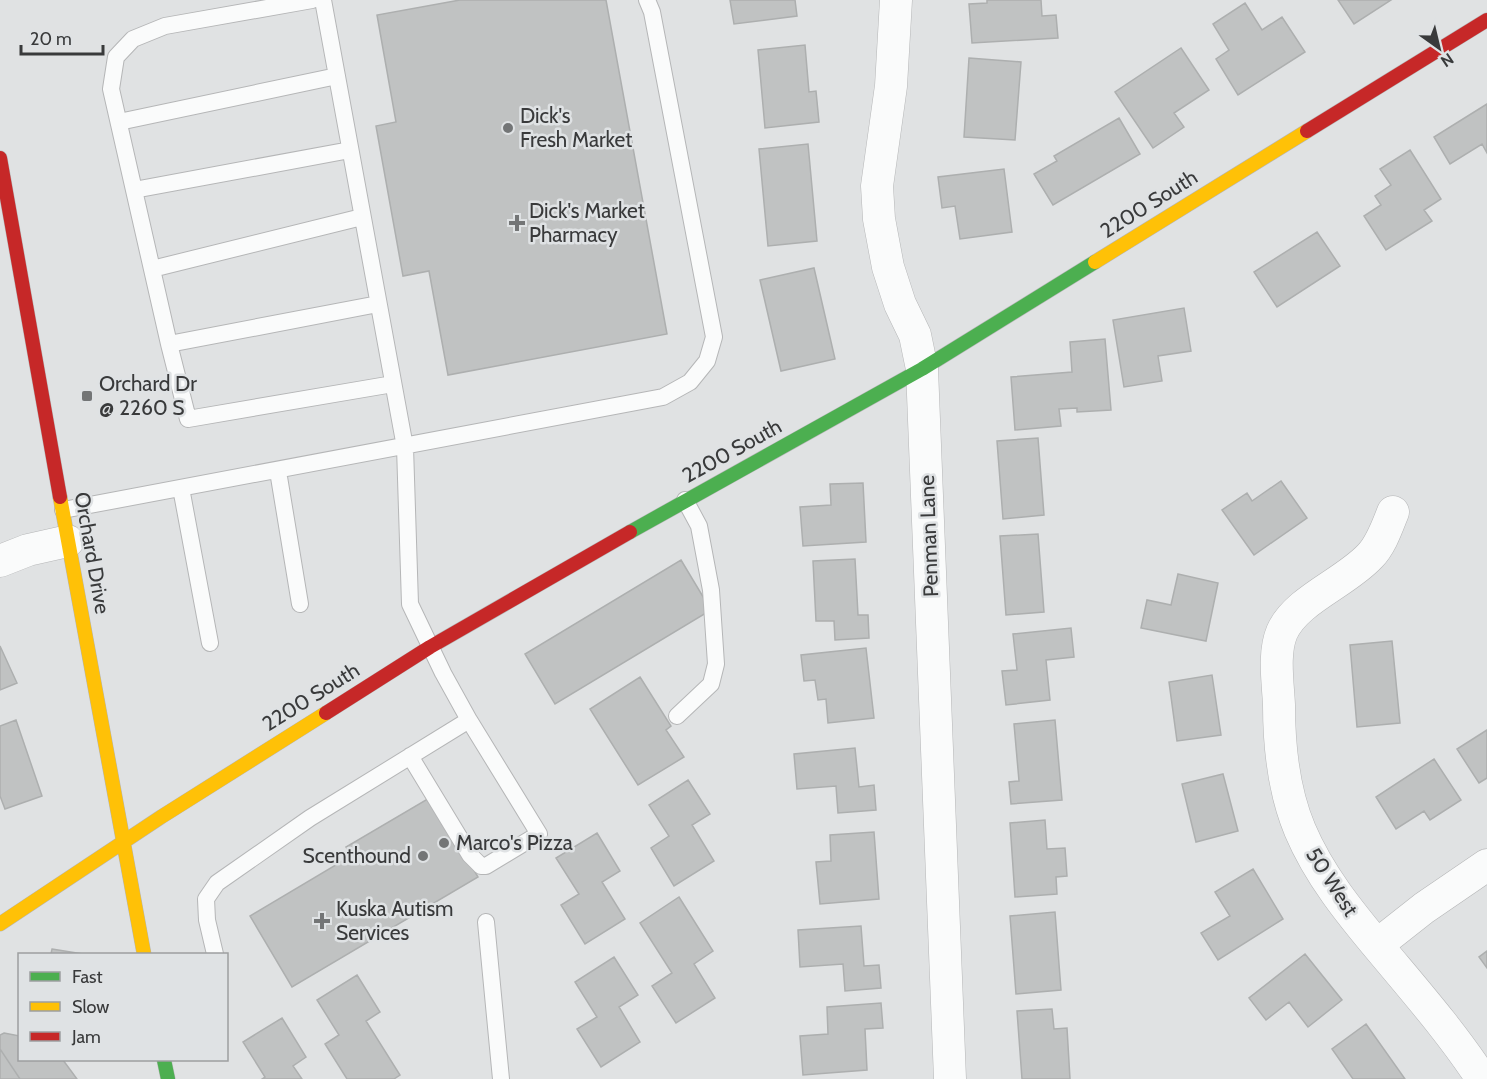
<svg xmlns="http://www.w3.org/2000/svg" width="1487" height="1079" font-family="Cabin,sans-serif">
<rect width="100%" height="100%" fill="#e0e2e3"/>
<!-- building -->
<path fill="#c0c2c2" stroke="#adafaf" stroke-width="1.5" d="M460,0H606L667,334L448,375L429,271L403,276L376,126L396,122L377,15Z
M730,0H795L797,16L734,24Z
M987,0H1041L1042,16L1056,15L1058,38L972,43L969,4L987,3Z
M1338,0H1391L1354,24Z
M1245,3L1262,30L1282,17L1305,52L1238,95L1216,59L1229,50L1213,24Z
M805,45L809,92L816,91L819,122L765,128L758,50Z
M1181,48L1209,90L1174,113L1184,127L1153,148L1115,92Z
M969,58L1021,62L1015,140L964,137Z
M1487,104V153L1482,144L1450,164L1434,137Z
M1119,118L1140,154L1053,205L1034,174L1057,161L1054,156Z
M808,144L817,241L768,246L759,149Z
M1410,150L1441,199L1424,210L1432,221L1386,250L1364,216L1381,205L1375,196L1391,185L1380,169Z
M1004,169L1012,232L960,239L955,206L942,208L938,177Z
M1317,232L1340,266L1277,307L1254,272Z
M814,268L835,359L781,371L760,280Z
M1184,308L1191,351L1158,356L1162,381L1124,387L1113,320Z
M1105,339L1111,410L1077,412V408L1059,409L1061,426L1015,430L1011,377L1072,372L1070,342Z
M1038,438L1044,515L1003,519L997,441Z
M1281,481L1307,518L1254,555L1222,510L1247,493L1252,501Z
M863,483L866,542L803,546L800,507L831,505L830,484Z
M1038,534L1044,612L1006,615L1000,536Z
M855,559L858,615H868L869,638L835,640L834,621H816L813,561Z
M681,560L711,610L555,704L525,654Z
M1178,574L1218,583L1206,641L1141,628L1147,600L1171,605Z
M1071,628L1074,657L1046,660L1050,700L1006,705L1002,671L1017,670L1013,634Z
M1392,641L1400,723L1357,727L1350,645Z
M0,646L17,683L0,690Z
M866,648L874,718L828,723L826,699L818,700L815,680L804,681L801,655Z
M1212,675L1221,735L1177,741L1169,682Z
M640,677L671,726L666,730L684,757L638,785L590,709Z
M16,720L42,796L5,809L0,796V726Z
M1055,720L1062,800L1011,804L1009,782L1019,781L1014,724Z
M1487,730V778L1479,783L1457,749Z
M855,748L859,787L874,785L876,810L838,813L836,786L797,789L794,754Z
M1434,759L1461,800L1430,820L1424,811L1396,829L1376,797Z
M1223,774L1238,831L1196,842L1182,784Z
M688,780L710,814L692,825L714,861L674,886L651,848L669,836L649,805Z
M431,797L478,877L292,987L250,916L351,856L346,847Z
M1045,820L1047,849L1065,848L1067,876L1056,877L1057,894L1015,897L1010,823Z
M874,832L879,899L820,904L816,862L831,861L830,835Z
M597,833L620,871L602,882L625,919L585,944L561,905L579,894L556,858Z
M1253,869L1283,919L1218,960L1201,933L1230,916L1215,892Z
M679,897L713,951L694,964L715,998L676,1023L652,986L672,973L640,923Z
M1055,912L1061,990L1016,994L1010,916Z
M861,926L864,966L879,965L881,988L845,991L843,964L800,967L798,930Z
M52,949L83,954H51Z
M1487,951V968L1479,957Z
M1305,954L1342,1000L1308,1027L1289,1002L1266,1020L1249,998Z
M614,957L638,995L619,1007L640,1042L601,1067L577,1029L597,1017L575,982Z
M357,975L380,1012L366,1021L400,1075L394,1079H347L325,1044L339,1035L317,1000Z
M881,1003L883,1028L865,1029L867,1070L803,1075L800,1036L828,1034L827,1007Z
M1052,1009L1054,1029L1067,1028L1070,1079H1022L1017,1011Z
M282,1018L306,1057L293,1066L302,1079H262L265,1077L243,1042Z
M1366,1024L1405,1079H1353L1332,1049Z
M4,1033L20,1036V1060H63L77,1079H20L0,1049V1035Z
M0,1049L20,1079H0Z"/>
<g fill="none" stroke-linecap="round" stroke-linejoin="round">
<defs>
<path id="lane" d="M312,0L165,26L133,39L116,57L111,89L169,344L378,304
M119,122L337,76
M134,190L350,150
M152,269L362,217
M169,344L188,419L393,384
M278,471L300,604
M181,488L210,643
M63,510L663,397L690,382L707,361L714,337L652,12L647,0
M677,716L711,684L716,664L711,590L699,526L685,500
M410,756L470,855L481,866H486L539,834L469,720
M486,922L501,1079
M215,954L207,920L206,899L217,883L310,818L469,720L443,673L410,604L405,447L323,0"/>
<path id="street" d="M896,0L891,86L877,186L879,219L888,267L900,304L915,335L922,369L950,1079
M1393,512C1387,527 1381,545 1370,556C1345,583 1296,600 1282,632C1273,653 1278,683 1279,705C1279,746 1284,792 1300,830C1319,875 1350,913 1381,950C1416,992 1452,1033 1482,1079
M0,561L28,550L68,541
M1377,945L1424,908L1487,865"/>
<path id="fast" d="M630,532L922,369L1095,262
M164,1060L168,1079"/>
<path id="slow" d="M1095,262L1307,131
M60,497L144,954
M0,924L161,817L326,713"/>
<path id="jam" d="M1307,131L1487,20
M0,158L60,497
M326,713L430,647L630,532"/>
</defs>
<!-- lane casing -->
<use href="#lane" stroke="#b5b6b7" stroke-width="18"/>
<!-- street casing -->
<use href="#street" stroke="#b5b6b7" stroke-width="33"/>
<!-- fast casing -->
<use href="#fast" stroke="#b5b6b7" stroke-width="15"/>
<!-- slow casing -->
<use href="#slow" stroke="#b5b6b7" stroke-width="15"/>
<!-- jam casing -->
<use href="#jam" stroke="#b5b6b7" stroke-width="15"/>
<!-- lane -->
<use href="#lane" stroke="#fafbfb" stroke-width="16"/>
<!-- street -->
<use href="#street" stroke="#fafbfb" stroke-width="32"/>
<!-- fast -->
<use href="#fast" stroke="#4caf50" stroke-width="14"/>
<!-- slow -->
<use href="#slow" stroke="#ffc107" stroke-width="14"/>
<!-- jam -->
<use href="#jam" stroke="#c62828" stroke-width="14"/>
</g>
<!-- markers -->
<g fill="#737576" stroke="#dfe2e4" stroke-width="2">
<circle cx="508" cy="128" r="6"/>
<path d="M514 214h6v6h6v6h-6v6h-6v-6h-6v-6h6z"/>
<rect x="81" y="390" width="12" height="12" rx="3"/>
<circle cx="444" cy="843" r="6"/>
<circle cx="423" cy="856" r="6"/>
<path d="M319 912h6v6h6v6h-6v6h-6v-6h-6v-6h6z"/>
</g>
<g text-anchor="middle" stroke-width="5" stroke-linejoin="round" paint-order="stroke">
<!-- poi labels -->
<g font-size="21" fill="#393a3b" stroke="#dfe2e4" text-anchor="start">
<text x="520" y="123">Dick's<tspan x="520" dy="24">Fresh Market</tspan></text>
<text x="529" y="218">Dick's Market<tspan x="529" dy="24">Pharmacy</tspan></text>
<text x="99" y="391">Orchard Dr<tspan x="99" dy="24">@ 2260 S</tspan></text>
<text x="456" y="850">Marco's Pizza</text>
<text x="411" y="863" text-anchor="end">Scenthound</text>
<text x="336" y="916">Kuska Autism<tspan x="336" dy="24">Services</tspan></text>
</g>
<!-- street labels -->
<g font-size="21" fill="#393a3b" stroke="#dfe2e4">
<text transform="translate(1149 204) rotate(-32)" y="7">2200 South</text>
<text transform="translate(732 451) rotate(-29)" y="7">2200 South</text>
<text transform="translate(929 536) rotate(-92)" y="7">Penman Lane</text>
<text transform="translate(92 553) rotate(80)" y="7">Orchard Drive</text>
<text transform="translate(311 697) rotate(-32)" y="7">2200 South</text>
<text transform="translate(1332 882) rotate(57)" y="7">50 West</text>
</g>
</g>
<!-- legend -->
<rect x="18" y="953" width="210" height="108" fill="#dfe2e4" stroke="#9d9fa0" stroke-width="1.5"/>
<rect x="30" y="972" width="30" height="9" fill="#4caf50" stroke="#9d9fa0" stroke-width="1.5"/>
<text x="72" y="983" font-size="18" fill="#393a3b">Fast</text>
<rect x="30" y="1002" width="30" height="9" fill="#ffc107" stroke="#9d9fa0" stroke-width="1.5"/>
<text x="72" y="1013" font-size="18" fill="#393a3b">Slow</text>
<rect x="30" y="1032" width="30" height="9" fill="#c62828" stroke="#9d9fa0" stroke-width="1.5"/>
<text x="72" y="1043" font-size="18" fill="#393a3b">Jam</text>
<!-- north arrow -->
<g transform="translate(1439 48) rotate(146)" stroke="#dfe2e4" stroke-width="4.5" paint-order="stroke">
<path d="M0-4.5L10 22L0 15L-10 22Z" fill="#393a3b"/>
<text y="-9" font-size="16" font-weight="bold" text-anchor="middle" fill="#393a3b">N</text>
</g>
<!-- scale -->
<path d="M21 45v9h82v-9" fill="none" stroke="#393a3b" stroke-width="3"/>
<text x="30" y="45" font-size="18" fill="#393a3b" stroke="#dfe2e4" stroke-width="4.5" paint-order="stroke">20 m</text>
</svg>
